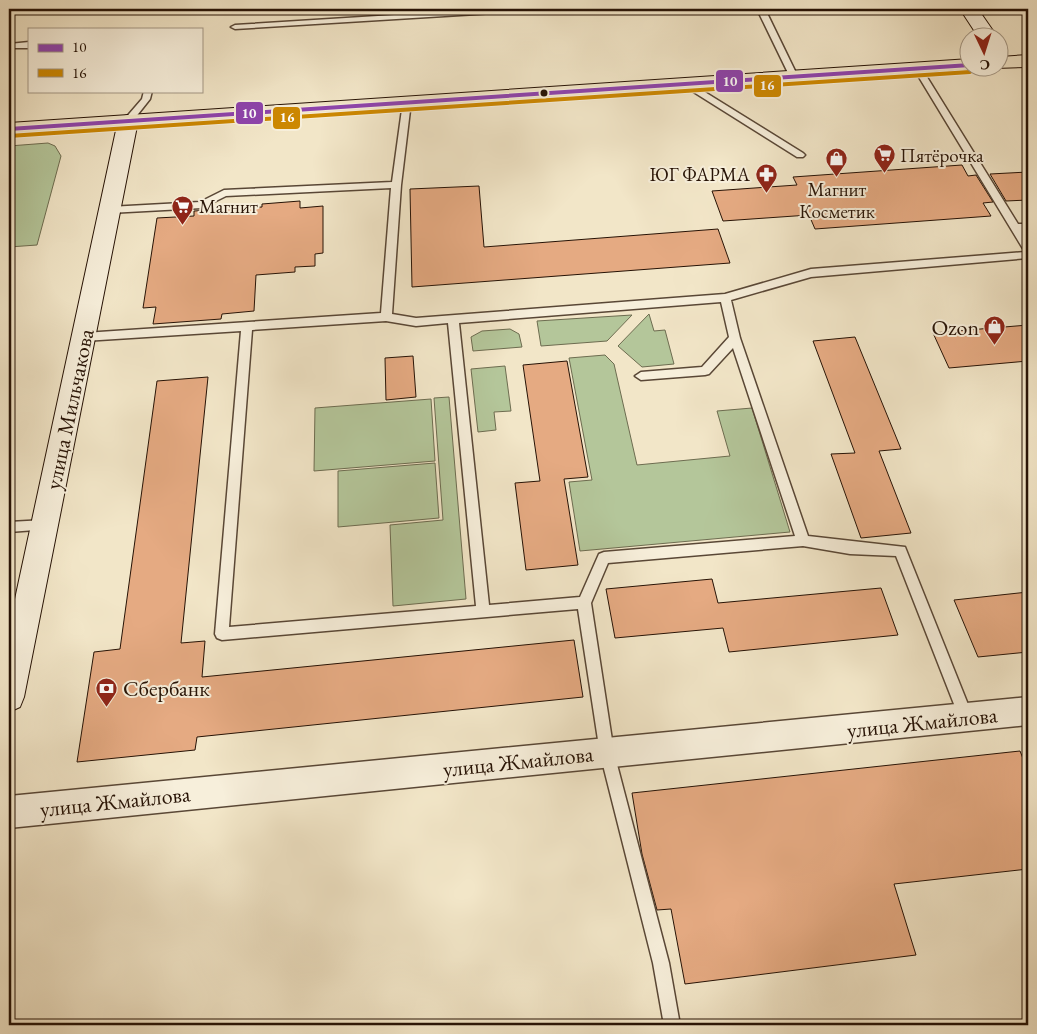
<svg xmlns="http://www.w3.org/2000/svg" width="1037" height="1034" font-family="'EB Garamond',serif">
<rect width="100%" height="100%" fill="#f2e6c8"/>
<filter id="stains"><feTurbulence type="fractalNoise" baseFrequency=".004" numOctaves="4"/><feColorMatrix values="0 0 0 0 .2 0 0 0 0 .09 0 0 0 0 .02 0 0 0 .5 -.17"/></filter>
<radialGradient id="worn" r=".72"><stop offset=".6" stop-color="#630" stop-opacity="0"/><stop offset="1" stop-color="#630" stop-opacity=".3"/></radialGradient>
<!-- green -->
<path fill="#b4c69a" stroke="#6d6c50" d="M48,143L55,146L61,156L37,245L9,247V146Z
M649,314L654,331L665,330L674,364L642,367L618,346Z
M632,315L607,341L541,346L537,321Z
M510,329L519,334L522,347L473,351L471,337L482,331Z
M605,355L614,364L637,465L730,456L717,411L752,408L790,532L580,551L569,482L592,480L569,358Z
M505,366L511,411L494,412L496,430L478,432L471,369Z
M449,397L466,599L393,606L390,525L443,520L434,398Z
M431,399L435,461L314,471L315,408Z
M435,463L439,518L338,527V471Z"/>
<!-- building -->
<path fill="#e5aa82" stroke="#261205" d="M962,165L968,176L976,175L993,202L983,203L991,216L815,229L809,215L723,221L712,191L797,185L793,177Z
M1028,172V200L1006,201L990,174Z
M479,186L484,247L718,229L730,263L412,287L410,189Z
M300,201V208L323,206V253L315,254V266L295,267V272L256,275L254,311L222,314L221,319L153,324L156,307L143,308L157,218L194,216V211L262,207V204Z
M1028,325V361L949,368L933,333Z
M855,337L901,449L879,451L911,533L861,538L831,454L855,453L813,341Z
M413,356L416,397L386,400L385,358Z
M567,361L588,477L564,479L578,565L526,570L515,483L540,481L523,365Z
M208,377L181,643L205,641L202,677L574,640L583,697L197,737L195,750L77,762L94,652L120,649L157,381Z
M712,579L718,603L881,588L898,635L729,652L723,628L615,638L606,589Z
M1028,592V652L978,657L954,600Z
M1020,751L1028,771V869L894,884L916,955L685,984L671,909L657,910L642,854L632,793Z"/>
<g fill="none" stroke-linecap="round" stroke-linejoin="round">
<defs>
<path id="lane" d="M490,9H529L525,11L235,29L231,27L235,25Z
M757,9H765L798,77L797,79L790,77Z
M29,42V48H9V44Z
M918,66L922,69L1018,224H1028V230L1022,231L1028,241V258L811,277L731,300L740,338L808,536L905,547L973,717L971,722L966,724L961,722L896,556L850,554L803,546L608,563L591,603L614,753L669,963L680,1025H664L653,963L600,753L578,609L222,640L217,638L215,634L241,331L84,341L79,337L84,333L381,313L391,188L226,196L202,208L109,213L104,210L109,207L200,202L224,190L392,182L403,102L407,99L411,102L401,185L392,314L416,318L725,294L811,269L1025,252L914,69ZM721,302L729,337L702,367L641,372L635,376L641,380L705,375L709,374L733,348L795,536L604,552L599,554L580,597L489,605L459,323ZM386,321L416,326L448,323L476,606L229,627L252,330Z
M687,81L803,153L805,155L803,157H797L684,86L683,84Z
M144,91H152L150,99L131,123H125L123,121L142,99Z
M45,520L49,521L51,525L49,529L9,532V522Z"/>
<path id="street" d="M1028,697V725L9,828V796Z"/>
<path id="secondary" d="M960,9H978L998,38H979Z
M128,115L135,117L138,121L24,697L20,707L9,712V627L118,121L121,117Z"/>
<path id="primary" d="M1028,55V67L995,68H1000V57Z
M970,59V68H978L977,69L9,135V123Z"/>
</defs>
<!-- lane casing -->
<use href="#lane" stroke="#594736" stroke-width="3"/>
<!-- street casing -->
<use href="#street" stroke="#594736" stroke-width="3"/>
<!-- secondary casing -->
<use href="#secondary" stroke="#261205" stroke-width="2"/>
<!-- primary casing -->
<use href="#primary" stroke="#261205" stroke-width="2"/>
<!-- lane -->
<use href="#lane" fill="#f7efdb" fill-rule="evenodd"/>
<!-- street -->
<use href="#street" fill="#f7efdb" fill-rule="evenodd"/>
<!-- secondary -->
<use href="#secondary" fill="#f7efdb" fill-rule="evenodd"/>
<!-- primary -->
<use href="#primary" fill="#f2e6c8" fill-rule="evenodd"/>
<defs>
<path id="bus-1" d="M9,129L970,65"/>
<path id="bus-2" d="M9,136L970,72"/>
</defs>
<!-- bus-1 casing -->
<use href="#bus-1" stroke="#f7efdb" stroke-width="6"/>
<!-- bus-2 casing -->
<use href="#bus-2" stroke="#f7efdb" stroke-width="6"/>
<!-- bus-1 -->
<use href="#bus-1" stroke="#8e44ad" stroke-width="4"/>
<!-- bus-2 -->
<use href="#bus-2" stroke="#cd8801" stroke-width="4"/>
</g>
<!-- icons -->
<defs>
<symbol id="supermarket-pin" viewBox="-11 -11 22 30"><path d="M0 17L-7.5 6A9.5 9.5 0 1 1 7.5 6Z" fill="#8f2418" stroke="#f7efdb"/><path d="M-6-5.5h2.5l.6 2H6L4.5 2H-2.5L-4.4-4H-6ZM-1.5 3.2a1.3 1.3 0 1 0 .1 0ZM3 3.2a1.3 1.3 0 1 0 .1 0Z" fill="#fff"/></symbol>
<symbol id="shop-pin" viewBox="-11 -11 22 30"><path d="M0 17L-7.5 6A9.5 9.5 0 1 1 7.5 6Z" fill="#8f2418" stroke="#f7efdb"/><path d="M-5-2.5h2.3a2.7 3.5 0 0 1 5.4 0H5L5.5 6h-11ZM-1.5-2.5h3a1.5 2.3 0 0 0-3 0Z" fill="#fff"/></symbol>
<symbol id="pharmacy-pin" viewBox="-11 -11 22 30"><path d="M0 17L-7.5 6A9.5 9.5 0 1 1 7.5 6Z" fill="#8f2418" stroke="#f7efdb"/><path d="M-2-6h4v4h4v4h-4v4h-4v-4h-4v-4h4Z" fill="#fff"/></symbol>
<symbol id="bank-pin" viewBox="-11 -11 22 30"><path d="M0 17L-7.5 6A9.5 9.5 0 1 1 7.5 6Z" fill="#8f2418" stroke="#f7efdb"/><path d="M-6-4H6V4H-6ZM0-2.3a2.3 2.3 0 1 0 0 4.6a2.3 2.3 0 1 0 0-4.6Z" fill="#fff"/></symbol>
</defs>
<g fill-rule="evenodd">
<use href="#supermarket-pin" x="872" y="142" width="25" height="34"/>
<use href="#shop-pin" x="824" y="146" width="25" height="34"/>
<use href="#pharmacy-pin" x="754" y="162" width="25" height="34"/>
<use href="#supermarket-pin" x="170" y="194" width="25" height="34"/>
<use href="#shop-pin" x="982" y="314" width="25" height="34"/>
<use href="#bank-pin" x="94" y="676" width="25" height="34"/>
</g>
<!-- markers -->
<circle fill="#261205" stroke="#f7efdb" stroke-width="2" cx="544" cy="93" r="4.5"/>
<g text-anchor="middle" stroke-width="4" stroke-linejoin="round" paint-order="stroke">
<!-- far-poi labels -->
<g font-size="19" fill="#261205" stroke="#f7efdb" text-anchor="start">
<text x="900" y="162">Пятёрочка</text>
<text x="750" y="181" text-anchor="end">ЮГ ФАРМА</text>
<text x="837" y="196" text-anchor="middle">Магнит<tspan x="837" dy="22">Косметик</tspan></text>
<text x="199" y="213">Магнит</text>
</g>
<!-- poi labels -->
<g font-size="22" fill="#261205" stroke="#f7efdb" text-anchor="end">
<text x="979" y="335">Ozon</text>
<text x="123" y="696" text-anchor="start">Сбербанк</text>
</g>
<!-- street labels -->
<g font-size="22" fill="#261205" stroke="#f7efdb">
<text transform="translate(69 409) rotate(-78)" y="8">улица Мильчакова</text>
<text transform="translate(922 722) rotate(-6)" y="8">улица Жмайлова</text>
<text transform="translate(518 761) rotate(-6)" y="8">улица Жмайлова</text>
<text transform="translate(115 801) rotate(-6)" y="8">улица Жмайлова</text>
</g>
</g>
<g stroke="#f7efdb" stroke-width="2">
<rect x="715" y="69" width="29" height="24" rx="5" fill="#8e44ad"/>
<rect x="753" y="74" width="29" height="24" rx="5" fill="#cd8801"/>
<rect x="235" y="101" width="29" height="24" rx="5" fill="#8e44ad"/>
<rect x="272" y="106" width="29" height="24" rx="5" fill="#cd8801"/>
</g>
<g font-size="14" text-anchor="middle" font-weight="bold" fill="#fff">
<text x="730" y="86">10</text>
<text x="767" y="90">16</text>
<text x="249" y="118">10</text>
<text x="287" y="122">16</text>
</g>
<!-- margin -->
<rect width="1037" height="1034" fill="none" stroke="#f2e6c8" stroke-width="30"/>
<rect x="10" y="10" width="1017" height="1014" fill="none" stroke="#261205" stroke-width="2.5"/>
<rect x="15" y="15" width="1007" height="1004" fill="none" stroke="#261205"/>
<!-- legend -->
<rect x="28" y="28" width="175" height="65" fill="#f7efdb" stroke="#a39785"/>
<rect x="38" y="44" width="25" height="8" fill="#8e44ad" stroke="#a39785"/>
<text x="72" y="52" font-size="15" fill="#261205">10</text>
<rect x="38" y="69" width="25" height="8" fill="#cd8801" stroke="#a39785"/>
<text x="72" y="78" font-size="15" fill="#261205">16</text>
<!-- north arrow -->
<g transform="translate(984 52) rotate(176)"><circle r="24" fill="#f7efdb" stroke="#a39785"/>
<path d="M0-4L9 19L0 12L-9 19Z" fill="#8f2418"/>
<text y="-8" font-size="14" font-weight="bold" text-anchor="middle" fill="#261205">С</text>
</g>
<rect width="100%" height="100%" filter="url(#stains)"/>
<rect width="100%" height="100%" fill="url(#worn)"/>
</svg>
